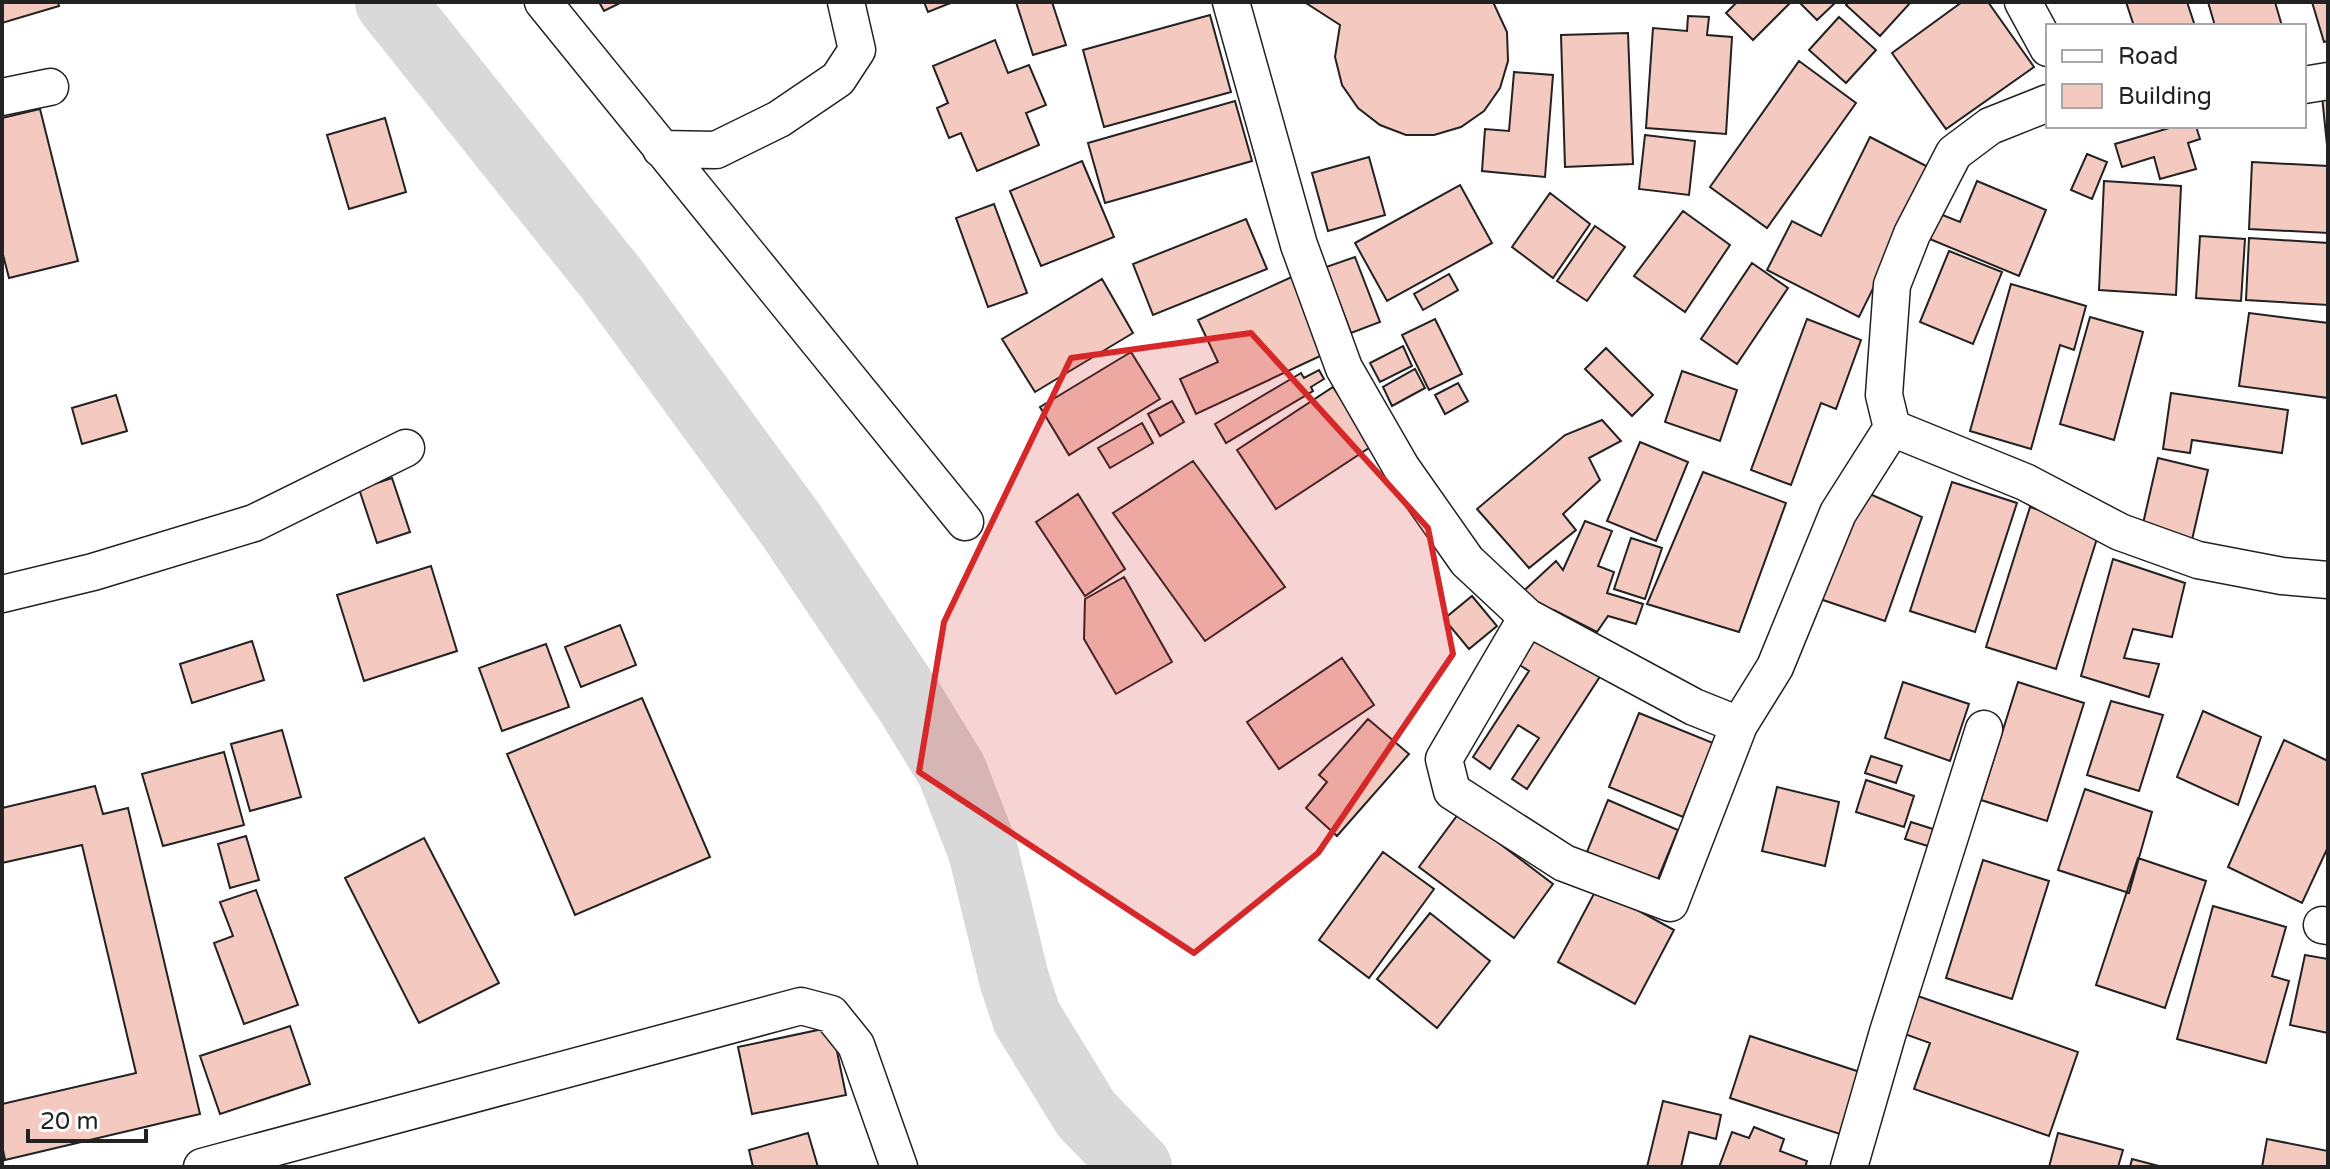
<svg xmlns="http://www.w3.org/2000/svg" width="2330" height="1169" font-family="'Varela Round',sans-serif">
<rect width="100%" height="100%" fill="#fff"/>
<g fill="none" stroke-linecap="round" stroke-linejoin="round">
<!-- river -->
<path stroke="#d9d9d9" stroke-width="70" d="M390,2L613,281L791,525L911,704L952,771L983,851L1014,979L1027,1018L1086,1114L1137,1167"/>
</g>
<!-- building -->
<path fill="#f3c9c0" stroke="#222" stroke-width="2" d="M2,2H58L59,6L2,23Z
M599,2H622L604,11Z
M924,2H953L928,12Z
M1016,2H1052L1066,45L1033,55Z
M1493,2L1507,32L1508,61L1500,88L1484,111L1461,127L1434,135H1406L1380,125L1358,108L1342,85L1335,57L1340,25L1306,3Z
M1737,2H1791L1753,40L1726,13Z
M1799,2H1836L1817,20Z
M1849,2H1911L1880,36L1846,5Z
M1962,2H1988L2034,67L1946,129L1892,53Z
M2126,2H2187L2195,26H2134Z
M2208,2H2275L2282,26H2215Z
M2312,2H2328V41L2324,42Z
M1210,15L1231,92L1104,127L1083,50Z
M1688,16L1709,17L1707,35L1732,37L1726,134L1646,128L1653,28L1687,31Z
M1839,17L1876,50L1846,83L1809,50Z
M1628,33L1633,164L1565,167L1561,35Z
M995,40L1008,73L1029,65L1046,105L1026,113L1039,145L977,171L961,133L949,138L937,108L948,103L933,66Z
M1799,61L1856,103L1767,228L1710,187Z
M1514,72L1553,75L1545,177L1482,171L1485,129L1509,131Z
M2328,95V155L2322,96Z
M1235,101L1252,161L1105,203L1088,143Z
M40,109L78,261L9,278L2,251V118Z
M385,118L406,192L349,209L327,135Z
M2176,126H2196L2200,139L2188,143L2196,169L2160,179L2154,157L2122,167L2115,144Z
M1645,135L1695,141L1689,195L1639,189Z
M1870,137L1932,169L1859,317L1767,270L1792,221L1821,236Z
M2087,154L2107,162L2092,199L2071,190Z
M1369,157L1385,215L1328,231L1312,173Z
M1082,161L1114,237L1041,266L1010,191Z
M2252,162L2328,166V233L2249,229Z
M1977,181L2046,210L2019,276L1920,235L1930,210L1960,222Z
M2104,181L2181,186L2176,295L2099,290Z
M1460,185L1492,243L1387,301L1355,243Z
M1550,193L1590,224L1553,278L1512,247Z
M994,204L1027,293L988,307L956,218Z
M1683,211L1730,245L1685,312L1634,276Z
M1246,219L1267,269L1153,315L1133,264Z
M1595,226L1625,247L1587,301L1557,281Z
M2200,236L2245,239L2241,301L2196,298Z
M2249,238L2328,243V305L2246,300Z
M1949,251L2002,272L1973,344L1920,322Z
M1355,257L1380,322L1351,333L1326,267Z
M1752,263L1788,288L1737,364L1701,339Z
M1449,274L1458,290L1423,310L1414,294Z
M1296,275L1331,351L1196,414L1180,379L1218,362L1198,320Z
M1102,279L1133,333L1035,392L1002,339Z
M2011,284L2086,306L2074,350L2060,345L2031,449L1970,431Z
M2249,313L2328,323V398L2239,386Z
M2090,317L2143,332L2114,440L2060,424Z
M1435,319L1462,374L1429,390L1402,335Z
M1807,319L1861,340L1836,409L1821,403L1791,485L1751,470Z
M1403,346L1412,366L1380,382L1370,363Z
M1606,348L1653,395L1632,416L1585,369Z
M1131,352L1160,399L1069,455L1040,407Z
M1415,369L1425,388L1392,406L1383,387Z
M1319,370L1324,379L1311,387L1313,391L1226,443L1215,424L1301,373L1304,378Z
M1682,371L1737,390L1720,441L1665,422Z
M1458,383L1468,401L1445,414L1435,395Z
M1333,387L1372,446L1276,509L1237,450Z
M2171,393L2288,410L2282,453L2192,440L2190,453L2163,449Z
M116,395L127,431L82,444L72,408Z
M1172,401L1184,422L1160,436L1148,414Z
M1602,420L1621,441L1589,458L1600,480L1563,514L1576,530L1529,568L1477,509L1565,435Z
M1142,423L1153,443L1110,468L1098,448Z
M1640,442L1688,462L1656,541L1607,521Z
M2158,458L2208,470L2192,540L2142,528Z
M1193,461L1285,587L1205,641L1113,513Z
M1703,472L1786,503L1739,632L1647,604Z
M392,478L410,532L377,543L359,489Z
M1952,482L2017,503L1975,632L1910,611Z
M1854,487L1922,517L1885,621L1817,598Z
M1078,494L1125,569L1085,596L1036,522Z
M2030,507L2100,529L2056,669L1986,647Z
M1585,521L1612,531L1598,566L1614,572L1607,593L1643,604L1636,624L1608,616L1597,632L1554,610L1542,613L1517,597L1556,561L1563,570Z
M1631,538L1662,548L1645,599L1614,589Z
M2113,559L2185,583L2172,637L2133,629L2124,658L2159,664L2149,697L2081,676Z
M431,566L457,651L364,681L337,595Z
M1124,577L1172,662L1116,694L1084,639L1085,599Z
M1472,596L1497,626L1469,649L1444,619Z
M620,625L636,665L581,687L565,647Z
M1535,631L1601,675L1527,789L1512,779L1539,738L1518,725L1490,769L1473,757L1529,671L1515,662Z
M252,641L264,680L192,703L180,664Z
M546,644L569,707L502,731L479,668Z
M1342,658L1374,705L1279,769L1247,722Z
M1903,682L1969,704L1950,761L1885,738Z
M2018,682L2084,703L2047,821L1981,800Z
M642,698L710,857L575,915L507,754Z
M2111,701L2163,715L2139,791L2087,775Z
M2203,711L2261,737L2238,805L2177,777Z
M1639,713L1713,743L1683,817L1609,787Z
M1368,719L1409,754L1337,836L1306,808L1327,782L1319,775Z
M282,730L301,797L250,811L231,744Z
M2284,740L2328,761V847L2302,903L2228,867Z
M224,752L244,825L163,846L142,774Z
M1871,756L1902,766L1896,783L1865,773Z
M1866,780L1914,796L1904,827L1856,812Z
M95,786L103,814L128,808L200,1114L5,1160L2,1145V1104L136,1073L82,845L2,863V808Z
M1777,787L1839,802L1825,866L1762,851Z
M2085,789L2152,812L2129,893L2058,870Z
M1608,800L1678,830L1657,881L1587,852Z
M1459,813L1553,884L1514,938L1419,867Z
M1911,822L1936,830L1931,847L1905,839Z
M246,836L259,880L230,888L218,844Z
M424,838L499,983L419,1023L345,878Z
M1383,852L1434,889L1369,978L1319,940Z
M2138,858L2206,881L2165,1008L2096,985Z
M1983,860L2049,881L2012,999L1946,978Z
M1597,888L1674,930L1635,1004L1558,962Z
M256,890L298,1005L244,1024L214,943L233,936L220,902Z
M2213,906L2286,927L2272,976L2289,981L2266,1063L2177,1039Z
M1430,913L1490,961L1437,1028L1377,979Z
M2305,955L2328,959V1033L2290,1025Z
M1912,994L2078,1052L2049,1136L1914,1089L1930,1043L1899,1032Z
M290,1026L310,1084L220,1114L200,1056Z
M832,1027L846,1095L752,1114L738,1047Z
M1750,1036L1863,1073L1843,1135L1730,1098Z
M1663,1101L1721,1115L1716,1139L1689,1132L1681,1167H1647Z
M1754,1127L1784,1139L1780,1151L1807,1161L1805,1167H1719L1732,1132L1749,1138Z
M808,1133L818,1167H753L749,1150Z
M2058,1133L2123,1150L2118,1167H2049Z
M2267,1139L2328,1151V1167H2262Z
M2132,1159L2159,1166V1167H2130Z"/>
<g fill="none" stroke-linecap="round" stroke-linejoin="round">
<defs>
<path id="minor" d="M543,2L965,522
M1231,2L1299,245L1344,368L1401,467L1467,561L1527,617L1694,707L1739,725
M2023,2L2048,48
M2304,85L2328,81
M2,97L50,87
M661,149L716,150L779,119L838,79L857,50L846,2
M1892,428L2025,482L2120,532L2198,560L2282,576L2328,580
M2,594L93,572L254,523L406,448
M1527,617L1444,759L1452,791L1564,863L1670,903L1739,725L1775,667L1838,513L1892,428L1884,395L1892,285L1912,234L1954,153L1990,126L2048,103
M2322,925L2328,926
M202,1167L801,1006L831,1014L856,1045L899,1167
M1849,1167L1888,1032L1984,729"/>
</defs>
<!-- minor casing -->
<use href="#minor" stroke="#222" stroke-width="39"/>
<!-- minor -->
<use href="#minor" stroke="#fff" stroke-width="36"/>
</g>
<!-- marked area -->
<path fill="#d62828" fill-opacity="0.2" stroke="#d62828" stroke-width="6" stroke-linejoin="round" d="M1251,333L1428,528L1453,654L1318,853L1194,953L919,772L944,622L1071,358Z"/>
<!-- border -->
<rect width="2330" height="1169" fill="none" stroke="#222222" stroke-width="8"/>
<!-- legend -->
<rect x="2046" y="24" width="260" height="104" fill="#ffffff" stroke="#a7a7a7" stroke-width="2"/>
<rect x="2062" y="50" width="40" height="12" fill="#ffffff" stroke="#a7a7a7" stroke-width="2"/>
<text x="2118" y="64" font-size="24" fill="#222222">Road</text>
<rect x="2062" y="84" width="40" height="24" fill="#f3c9c0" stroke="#a7a7a7" stroke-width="2"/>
<text x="2118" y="104" font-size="24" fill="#222222">Building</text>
<!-- scale -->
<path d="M28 1129v12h118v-12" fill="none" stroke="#222222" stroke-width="4"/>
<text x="40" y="1129" font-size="24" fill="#222222" stroke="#ffffff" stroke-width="6" paint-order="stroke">20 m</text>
</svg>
